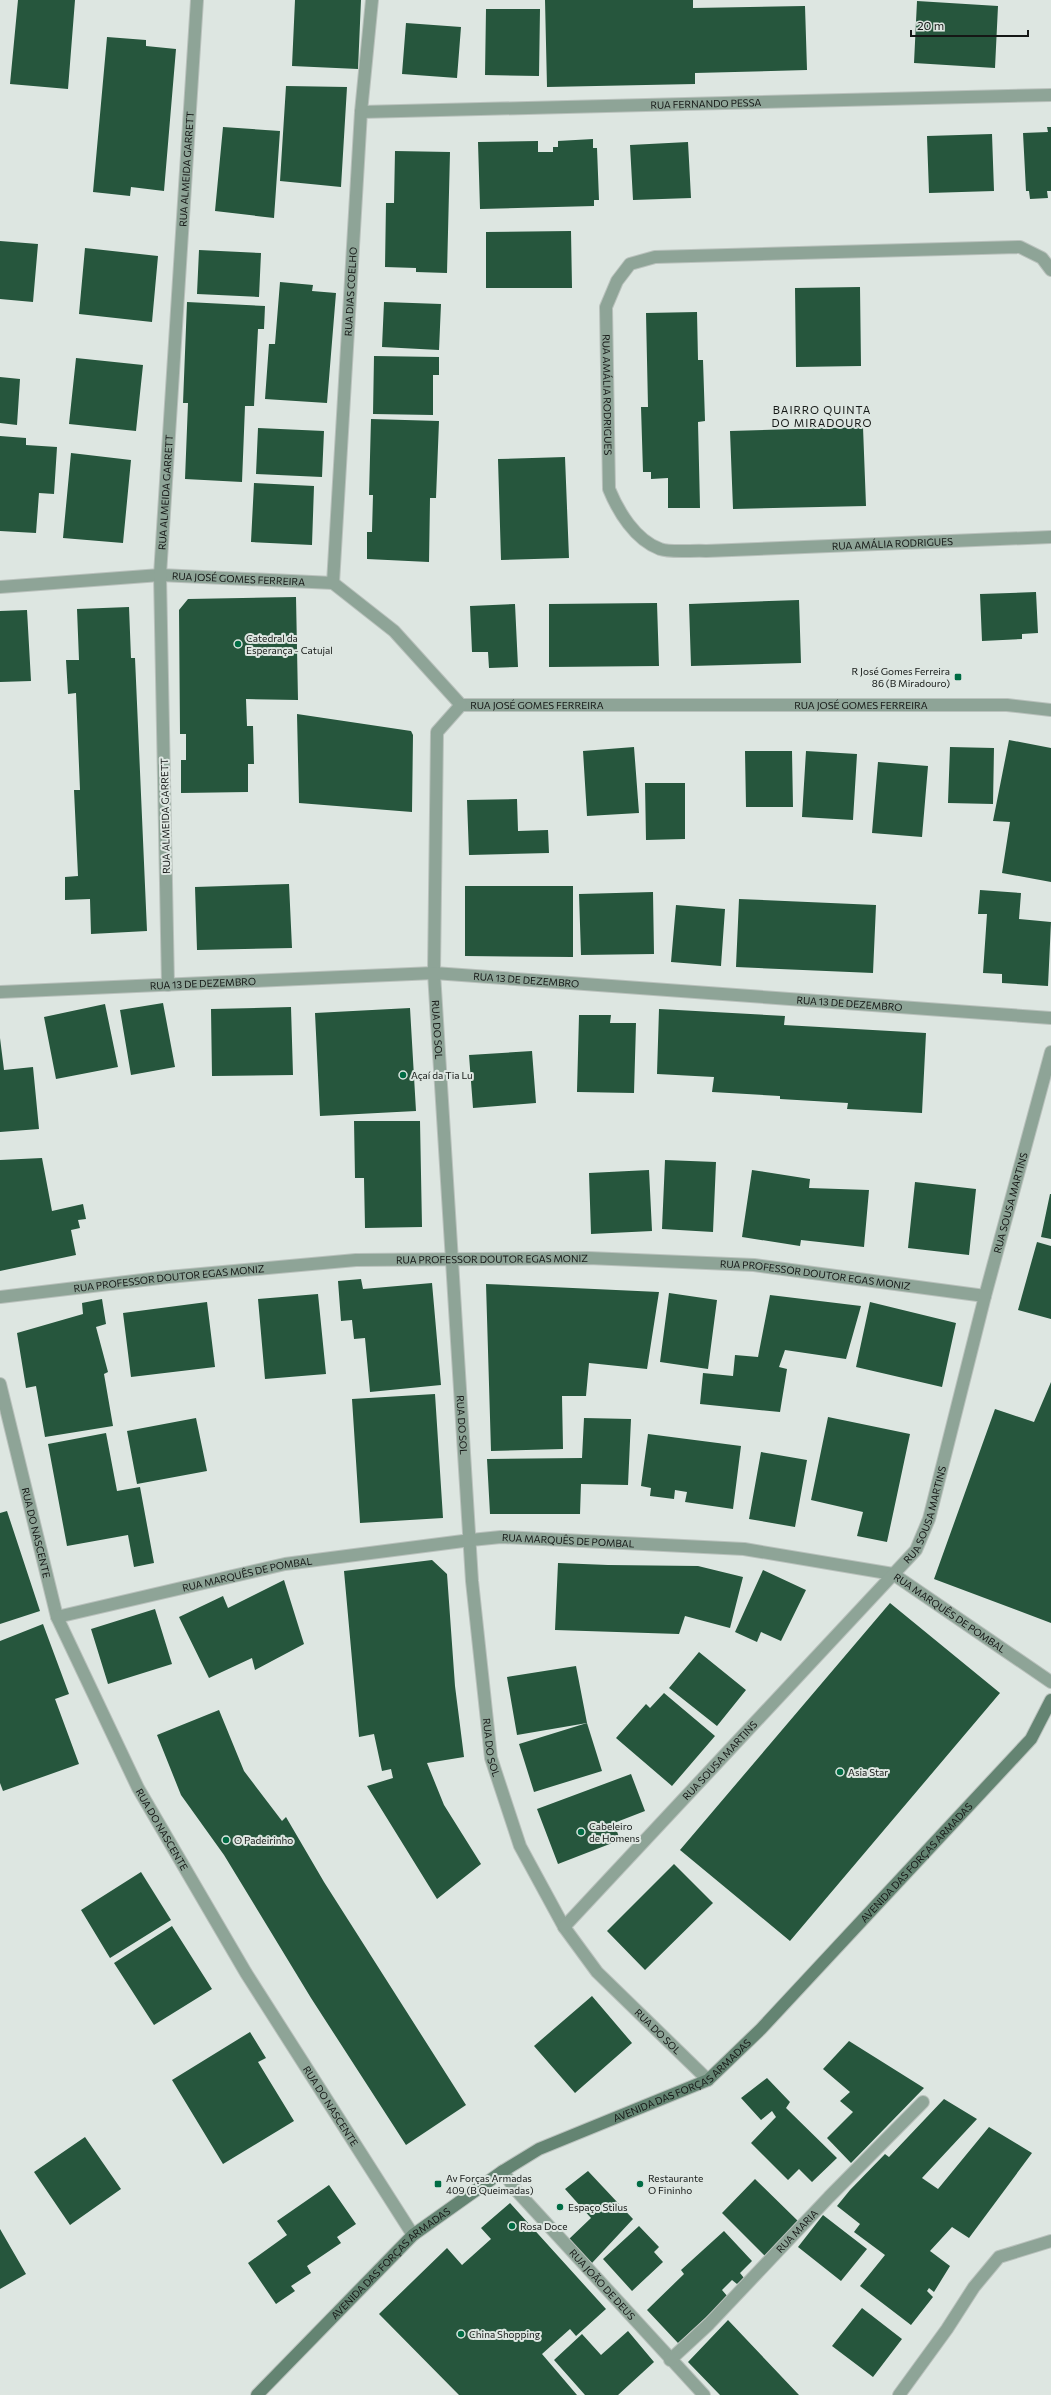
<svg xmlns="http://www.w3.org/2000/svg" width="1051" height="2395" font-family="Commissioner,sans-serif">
<rect width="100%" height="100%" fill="#dde6e1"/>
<!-- building -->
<path fill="#26563d" d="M18,0H75L68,89L10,84Z
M295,0H361L358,69L292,66Z
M545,0H693V8L805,6L807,70L695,73V84L547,87Z
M917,1L998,6L995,68L914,63Z
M486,9H540L539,76L485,75Z
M406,23L461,27L457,78L402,74Z
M107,37L146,40V46L176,49L164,191L131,187L130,196L93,192Z
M286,86L347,87L341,187L280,181Z
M223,127L280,131L274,218L215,211Z
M1047,127H1051V191H1047L1048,198L1030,199L1029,191H1026L1023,133L1048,132Z
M992,134L994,191L929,193L927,136Z
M593,139V148H597L599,200H594V206L480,209L478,142L538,141V152H553V147H558V141Z
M688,142L691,198L633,200L630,145Z
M395,151L450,152L447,273L416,272V268L385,267L386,203H394Z
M571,231L572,288H486V232Z
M0,241L38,244L33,302L0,299Z
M85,248L158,256L152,322L79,314Z
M199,250L261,253L259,297L197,294Z
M280,282L313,285L312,291L336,293L327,403L265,399L269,344H275Z
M860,287L861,366L796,367L795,288Z
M187,302L265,306L264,329H258L254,406H245L242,482L185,479L188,403H183Z
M384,302L441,304L439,350L382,347Z
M697,312L698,360H703L705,421L698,422L700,508H668V478L651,479V472H643L641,407H648L646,313Z
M374,356L439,357V375H433V415L373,414Z
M76,358L143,365L136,431L69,424Z
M0,377L20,379L17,425L0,423Z
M371,419L439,421L436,498H430L429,562L367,559V532H372L373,495H369Z
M863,427L866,506L733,509L730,431Z
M258,428L324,431L322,477L256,474Z
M0,436L26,438V445L57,447L54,494L39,493L36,533L0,531Z
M71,453L131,460L123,543L63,538Z
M565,457L569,558L501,560L498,459Z
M254,483L314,486L312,545L251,542Z
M1036,592L1038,633L1022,634V639L982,641L980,594Z
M296,597L298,700L246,699L247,726H253L254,764H248V792L181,793V760H186V734H180L179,610L188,599Z
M799,600L801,663L691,666L689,604Z
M657,603L659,666L549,667V604Z
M515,604L518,667L489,668L488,652H472L470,606Z
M129,607L131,658H135L147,931L91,934L90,899L65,900V877L78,876L74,790H80L76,693L68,694L66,660H79L77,609Z
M27,610L31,681L0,682V611Z
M297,714L411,731L413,735L412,812L299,803Z
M1009,740L1051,748V882L1002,873L1010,822L993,821Z
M634,747L639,813L587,816L583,751Z
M950,747L994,748L993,804L948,803Z
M745,751H792L793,807H746Z
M806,751L857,754L853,820L802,817Z
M878,762L928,766L922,837L872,833Z
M645,783H685V839L646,840Z
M517,799L518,831L548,830L549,853L469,855L467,800Z
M289,884L292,948L197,950L195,887Z
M465,886H573V957L465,956Z
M980,890L1021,893L1019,919L1051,922L1048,986L1002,983V974L983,973L987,914H978Z
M653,892L654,954L581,955L579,894Z
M739,899L876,905L873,973L736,967Z
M676,905L725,909L721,966L671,962Z
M163,1003L175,1067L131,1075L120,1010Z
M105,1004L118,1067L56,1079L44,1017Z
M291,1007L293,1075L212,1076L211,1009Z
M410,1008L416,1111L320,1116L315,1013Z
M659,1009L785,1016L784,1025L926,1033L922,1113L847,1109L848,1103L780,1099V1096L712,1092L714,1077L657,1074Z
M579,1015H611L610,1023H636L634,1093L577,1092Z
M0,1038L4,1070L33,1067L39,1129L0,1132Z
M532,1051L536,1103L473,1108L469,1055Z
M354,1121H420L422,1227L365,1228L364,1178H355Z
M42,1158L52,1211L83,1204L86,1219L78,1220L80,1228L71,1230L76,1255L0,1271V1160Z
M665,1160L716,1162L713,1232L662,1229Z
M649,1170L652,1231L591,1234L589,1173Z
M752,1170L810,1179L809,1188L869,1190L864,1247L801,1240L800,1246L742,1237Z
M915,1182L976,1189L969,1255L908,1248Z
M1050,1194H1051V1239L1041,1237Z
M1037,1242L1051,1246V1319L1018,1310Z
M361,1279L363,1289L432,1283L441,1385L370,1392L365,1338L354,1339L352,1320L341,1321L338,1281Z
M486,1284L659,1292L647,1369L589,1363L586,1396H562L563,1449L491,1451Z
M669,1293L717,1300L708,1369L660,1362Z
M318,1294L326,1374L265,1379L258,1299Z
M770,1295L861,1306L846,1359L785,1350L779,1367L787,1369L780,1412L700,1404L703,1373L733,1376L735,1355L758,1357Z
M102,1299L106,1324L96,1327L108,1372L104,1374L113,1426L45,1437L36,1386L26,1388L17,1333L83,1314L82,1303Z
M207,1302L215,1367L131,1377L123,1313Z
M870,1302L956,1323L942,1387L856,1367Z
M1051,1382V1623L934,1579L995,1409L1034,1422Z
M435,1394L443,1518L360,1523L352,1399Z
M828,1417L910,1434L887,1542L857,1536L863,1512L811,1500Z
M196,1418L207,1471L137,1484L127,1431Z
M584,1418L631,1419L628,1485L581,1484L580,1514H490L487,1459L582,1458Z
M106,1433L117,1491L140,1487L154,1563L134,1567L128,1535L67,1546L48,1444Z
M648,1434L741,1446L733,1509L685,1502L687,1492L675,1490L674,1499L650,1496L651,1488L641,1486Z
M761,1452L807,1460L795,1527L749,1519Z
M7,1511L40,1611L0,1624V1513Z
M432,1560L447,1574L455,1686L464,1757L427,1763L444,1805L481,1864L437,1899L367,1786L393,1778L391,1769L382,1771L374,1734L359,1737L344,1571Z
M558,1563L608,1565L698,1566L743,1577L730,1628L685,1616L679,1634L555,1630Z
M763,1570L806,1590L781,1641L761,1632L757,1642L735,1632Z
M284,1580L304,1644L255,1670L252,1658L209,1678L179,1617L223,1596L228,1608Z
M890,1603L1000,1693L790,1941L680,1850Z
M155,1609L172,1664L108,1684L91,1629Z
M43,1624L69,1694L55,1699L79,1764L3,1791L0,1783V1641Z
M699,1652L746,1690L717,1726L669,1688Z
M576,1666L587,1723L602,1771L534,1792L519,1744L587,1723L517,1735L507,1677Z
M664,1693L715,1736L672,1786L616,1738L646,1704L650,1708Z
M219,1710L244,1771L282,1821L286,1817L324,1882L466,2105L406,2145L311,1998L224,1855L181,1795L157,1735Z
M631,1774L645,1811L614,1823L620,1840L558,1864L537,1809Z
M674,1864L713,1903L645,1970L607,1931Z
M141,1872L171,1920L110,1958L81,1910Z
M172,1926L212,1989L154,2025L114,1963Z
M592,1996L632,2043L575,2093L534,2046Z
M250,2032L266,2058L258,2062L294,2121L223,2164L172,2080Z
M849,2041L924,2088L851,2163L827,2138L853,2112L840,2101L850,2092L823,2069Z
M767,2078L790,2102L786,2108L837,2158L812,2182L799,2169L788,2180L751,2143L776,2117L772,2111L761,2120L741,2098Z
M944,2099L977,2119L922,2178L938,2189L989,2127L1032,2153L969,2238L952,2227L930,2251L950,2266L934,2292L929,2288L927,2291L933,2297L911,2325L860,2286L885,2255L854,2232L860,2224L837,2206L850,2190L885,2154L889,2157Z
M85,2137L121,2189L70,2225L34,2172Z
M588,2171L633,2219L592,2263L569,2239L591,2218L565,2189Z
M755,2179L800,2223L766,2257L722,2213Z
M329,2185L356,2224L337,2237L341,2243L307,2266L311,2273L291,2286L295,2291L276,2304L248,2263L287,2235L277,2221Z
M510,2203L606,2309L576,2336L570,2329L542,2354L577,2395H459L379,2314L447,2248L462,2265L491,2239L481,2228Z
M823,2215L867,2249L841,2281L798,2247Z
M639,2226L659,2247L654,2252L663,2262L632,2291L603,2259Z
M0,2229L26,2274L0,2289Z
M724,2231L752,2261L740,2273L744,2278L737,2284L732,2280L722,2290L728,2297L678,2343L647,2310L684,2274L681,2270Z
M862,2308L902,2339L873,2377L832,2346Z
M728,2320L799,2395H720L688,2362Z
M628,2331L654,2362L618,2395H585L554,2360L582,2334L601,2355Z"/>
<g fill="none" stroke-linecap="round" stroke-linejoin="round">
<defs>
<g id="street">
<path id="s1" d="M361,112L1051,95"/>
<path id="s2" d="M1051,270L1042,258L1020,247L655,257L630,264L617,281L606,307L609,489C618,511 635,540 660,549C670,553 694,550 706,551L1051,537"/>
<path id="s3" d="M333,583L361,112L372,0"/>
<path id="s4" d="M0,587L160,575L333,583L394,631L461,705H1007L1051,710"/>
<path id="s5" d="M461,705L437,732L434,973L472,1581L491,1758L520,1846L564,1927L597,1972L708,2080"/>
<path id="s6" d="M168,985L160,575L197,0"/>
<path id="s7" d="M0,992L434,973L1051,1018"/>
<path id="s8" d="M0,1297L168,1277L356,1260L588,1258L754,1265L985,1296"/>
<path id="s9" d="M0,1384L57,1617L138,1788L246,1973L413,2235"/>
<path id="s10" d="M57,1617L285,1564L471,1540L501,1537L744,1549L893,1574L1051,1682"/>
<path id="s11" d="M564,1927L916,1550L929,1519L985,1296L1051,1052"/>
<path id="s12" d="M503,2171L514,2188L704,2395"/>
<path id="s13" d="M670,2360L709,2324L829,2197L923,2102"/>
<path d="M899,2395L947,2329L974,2287L999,2257L1051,2241"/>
</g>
<g id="secondary">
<path id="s14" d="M257,2395L413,2235L503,2171L539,2149L708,2080L761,2029L1031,1739L1051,1700"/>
</g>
</defs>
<!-- street casing -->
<use href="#street" stroke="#b9c1bc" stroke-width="14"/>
<!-- secondary casing -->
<use href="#secondary" stroke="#b9c1bc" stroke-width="14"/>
<!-- street -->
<use href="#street" stroke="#8ea497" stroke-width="12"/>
<!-- secondary -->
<use href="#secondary" stroke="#648472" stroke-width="12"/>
</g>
<!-- markers -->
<g fill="#006c44" stroke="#dde6e1" stroke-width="1.5">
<circle cx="238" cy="644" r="4"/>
<rect x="954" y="673" width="8" height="8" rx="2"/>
<circle cx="403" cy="1075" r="4"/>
<circle cx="840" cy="1772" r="4"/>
<circle cx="581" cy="1832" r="4"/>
<circle cx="226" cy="1840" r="4"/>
<rect x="434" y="2180" width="8" height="8" rx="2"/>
<circle cx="640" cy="2184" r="4"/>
<circle cx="560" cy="2207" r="4"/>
<circle cx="512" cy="2226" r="4"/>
<circle cx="461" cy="2334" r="4"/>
</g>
<g text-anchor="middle" stroke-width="4" stroke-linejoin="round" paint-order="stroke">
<!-- street labels -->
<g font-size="10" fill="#151816" stroke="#dde6e1">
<text dy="4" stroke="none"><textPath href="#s1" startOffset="345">RUA FERNANDO PESSA</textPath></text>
<text dy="4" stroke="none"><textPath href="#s6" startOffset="817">RUA ALMEIDA GARRETT</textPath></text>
<text dy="4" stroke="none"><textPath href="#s3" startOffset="292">RUA DIAS COELHO</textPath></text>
<text dy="4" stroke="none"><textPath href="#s2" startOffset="568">RUA AMÁLIA RODRIGUES</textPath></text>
<text dy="4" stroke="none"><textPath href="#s6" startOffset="493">RUA ALMEIDA GARRETT</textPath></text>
<text dy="4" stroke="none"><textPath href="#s2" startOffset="976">RUA AMÁLIA RODRIGUES</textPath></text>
<text dy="4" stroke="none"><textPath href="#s4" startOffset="239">RUA JOSÉ GOMES FERREIRA</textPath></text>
<text dy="4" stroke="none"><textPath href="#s4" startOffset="587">RUA JOSÉ GOMES FERREIRA</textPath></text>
<text dy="4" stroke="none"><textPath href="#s4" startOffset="911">RUA JOSÉ GOMES FERREIRA</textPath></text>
<text transform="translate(165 816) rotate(-91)" y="4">RUA ALMEIDA GARRETT</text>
<text dy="4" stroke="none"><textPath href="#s7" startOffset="527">RUA 13 DE DEZEMBRO</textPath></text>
<text dy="4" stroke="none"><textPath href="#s7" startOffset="203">RUA 13 DE DEZEMBRO</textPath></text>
<text dy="4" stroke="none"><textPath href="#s7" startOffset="851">RUA 13 DE DEZEMBRO</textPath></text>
<text dy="4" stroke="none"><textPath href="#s5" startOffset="334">RUA DO SOL</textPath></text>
<text dy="4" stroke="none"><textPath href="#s11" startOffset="876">RUA SOUSA MARTINS</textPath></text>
<text dy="4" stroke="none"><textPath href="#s8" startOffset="494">RUA PROFESSOR DOUTOR EGAS MONIZ</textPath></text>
<text dy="4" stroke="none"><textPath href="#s8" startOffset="818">RUA PROFESSOR DOUTOR EGAS MONIZ</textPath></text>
<text dy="4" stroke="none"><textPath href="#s8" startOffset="170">RUA PROFESSOR DOUTOR EGAS MONIZ</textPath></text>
<text dy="4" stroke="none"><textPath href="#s5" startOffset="730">RUA DO SOL</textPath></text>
<text dy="4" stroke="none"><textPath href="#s11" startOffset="552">RUA SOUSA MARTINS</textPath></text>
<text dy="4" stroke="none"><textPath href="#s9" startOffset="153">RUA DO NASCENTE</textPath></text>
<text dy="4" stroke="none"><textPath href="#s10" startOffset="519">RUA MARQUÊS DE POMBAL</textPath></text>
<text dy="4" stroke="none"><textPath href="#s10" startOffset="195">RUA MARQUÊS DE POMBAL</textPath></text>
<text dy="4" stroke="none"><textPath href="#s10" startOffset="915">RUA MARQUÊS DE POMBAL</textPath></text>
<text dy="4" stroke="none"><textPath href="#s5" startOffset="1054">RUA DO SOL</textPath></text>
<text dy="4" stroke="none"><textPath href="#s11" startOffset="228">RUA SOUSA MARTINS</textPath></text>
<text dy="4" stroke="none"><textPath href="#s9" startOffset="477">RUA DO NASCENTE</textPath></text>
<text dy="4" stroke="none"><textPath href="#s14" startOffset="860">AVENIDA DAS FORÇAS ARMADAS</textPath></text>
<text dy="4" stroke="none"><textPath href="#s5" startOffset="1390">RUA DO SOL</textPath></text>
<text dy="4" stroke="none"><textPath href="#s14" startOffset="536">AVENIDA DAS FORÇAS ARMADAS</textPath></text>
<text dy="4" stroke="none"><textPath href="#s9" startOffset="801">RUA DO NASCENTE</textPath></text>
<text dy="4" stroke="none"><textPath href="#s13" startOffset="181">RUA MARIA</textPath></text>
<text dy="4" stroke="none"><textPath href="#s14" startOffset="188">AVENIDA DAS FORÇAS ARMADAS</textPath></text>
<text dy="4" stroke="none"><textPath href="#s12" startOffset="151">RUA JOÃO DE DEUS</textPath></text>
</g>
<!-- poi labels -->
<g font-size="10" fill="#151816" stroke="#dde6e1" text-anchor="start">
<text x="246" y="642">Catedral da<tspan x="246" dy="12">Esperança - Catujal</tspan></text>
<text x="950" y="675" text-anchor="end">R José Gomes Ferreira<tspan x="950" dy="12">86 (B Miradouro)</tspan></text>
<text x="411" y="1079">Açaí da Tia Lu</text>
<text x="848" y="1776">Asia Star</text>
<text x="589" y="1830">Cabeleiro<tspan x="589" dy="12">de Homens</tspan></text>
<text x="234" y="1844">O Padeirinho</text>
<text x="446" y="2182">Av Forças Armadas<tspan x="446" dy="12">409 (B Queimadas)</tspan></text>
<text x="648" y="2182">Restaurante<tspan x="648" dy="12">O Fininho</tspan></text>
<text x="568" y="2211">Espaço Stilus</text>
<text x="520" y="2230">Rosa Doce</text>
<text x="469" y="2338">China Shopping</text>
</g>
<!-- neighbourhood labels -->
<g font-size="11" letter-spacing="1" fill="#151816" stroke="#dde6e1">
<text x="822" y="414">BAIRRO QUINTA<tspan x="822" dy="13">DO MIRADOURO</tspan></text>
</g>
</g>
<!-- scale -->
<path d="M911 30v6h117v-6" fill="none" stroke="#151816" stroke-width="2"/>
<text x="917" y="30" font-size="12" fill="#151816" stroke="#dde6e1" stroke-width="3" paint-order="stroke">20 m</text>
</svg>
